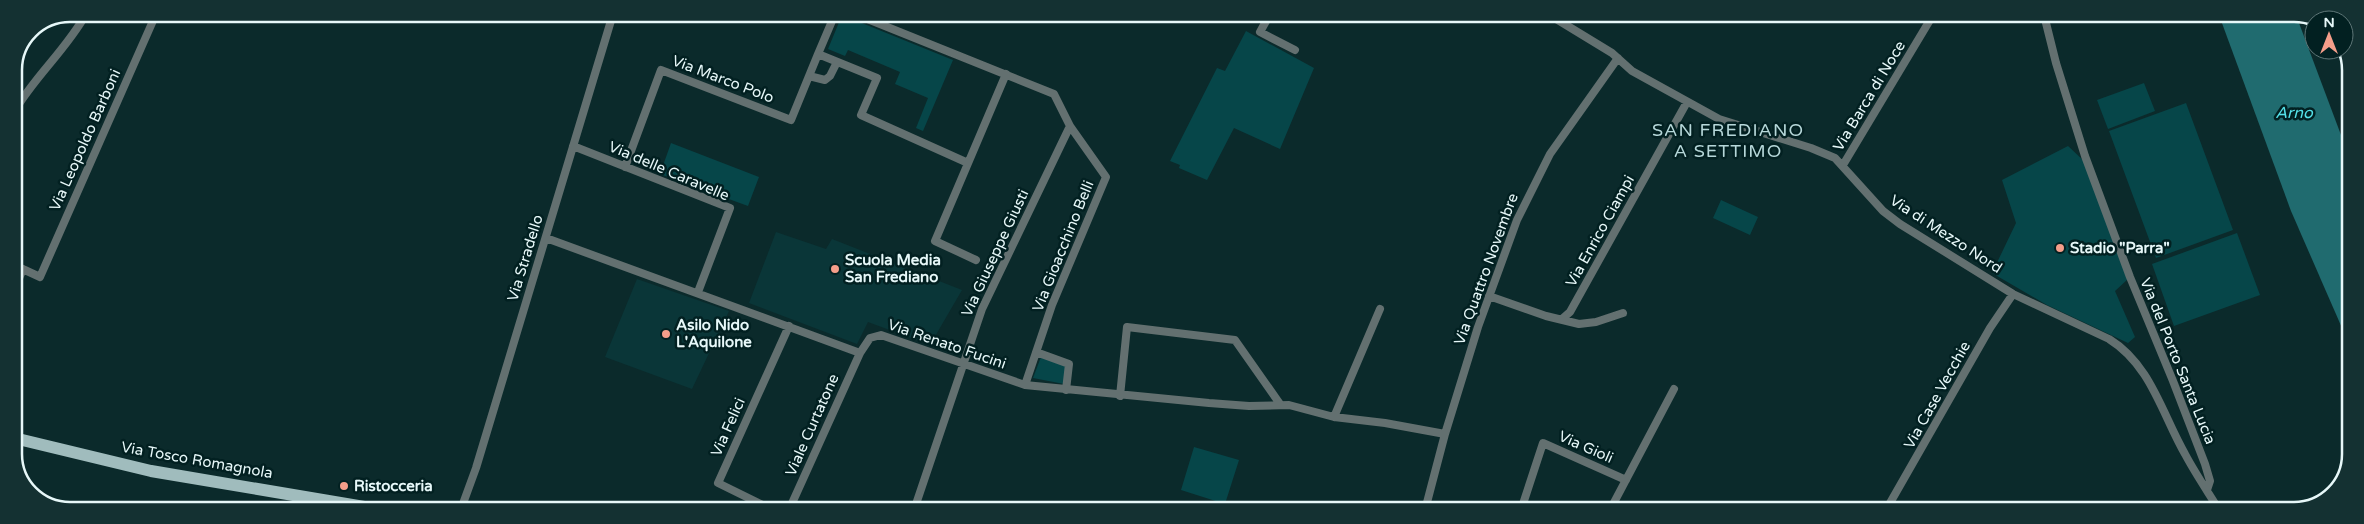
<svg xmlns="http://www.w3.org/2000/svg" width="2364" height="524" font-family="'Varela Round',sans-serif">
<rect width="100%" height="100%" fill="#0b2a2b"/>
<!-- built -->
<path fill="#0a3638" d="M776,232L826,249L832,239L962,290L930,345L868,322L857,344L749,303Z
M637,279L729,311L692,389L605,357Z"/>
<!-- green -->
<path fill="#064649" d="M842,15L953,60L923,131L916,128L928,98L895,84L900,72L848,50L845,56L828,49Z
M1246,31L1314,68L1280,149L1234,128L1207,180L1179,168L1180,165L1170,161L1217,68L1225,71Z
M2144,83L2155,111L2108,129L2097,100Z
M2186,103L2233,230L2156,258L2109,131Z
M671,143L759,177L748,206L660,174Z
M2068,146L2084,161L2128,279L2115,291L2135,337L2128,343L2047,305L1992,273L2016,223L2002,180Z
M1721,200L1758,217L1750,235L1713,218Z
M2237,233L2260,295L2174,326L2152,264Z
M1041,357L1066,366L1064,384L1033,378Z
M1194,447L1239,460L1225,504L1181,490Z"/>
<!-- water -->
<path fill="#206b6f" d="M2219,15H2296L2350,159L2349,344L2291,211Z"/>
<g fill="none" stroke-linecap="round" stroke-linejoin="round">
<!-- street -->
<path stroke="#637070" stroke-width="8" d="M835,14L818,54L877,78L861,115L968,163
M855,14L1054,94L1070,126L1106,177L1052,305L1025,385
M1270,14L1260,32L1295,50
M1548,14L1612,53L1632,71L1719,119L1811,148L1835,158L1883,211L1900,224L2013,294L2109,339C2151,365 2162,414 2185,454C2195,473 2208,492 2219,510
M2044,15L2056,63L2085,156L2130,277L2173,381L2205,464L2210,481L2207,490
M809,76L825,80L830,76L837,62
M14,112C34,77 66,50 86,14
M573,146L730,208L698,292
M1843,165L1933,15
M625,167L661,70L791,120L818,54
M546,238L860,353L870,338L881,335L1025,385L1209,403L1249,406L1289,405L1334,417L1385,423L1445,434
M976,260L935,241L1006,74
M14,265L40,277L156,14
M14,290L23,269
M1489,296L1546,316L1579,324L1596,322L1623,313
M1562,319L1570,312L1687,102
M1036,352L1069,364L1066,390
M1120,396L1127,327L1235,340L1280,404
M1334,417L1380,309
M461,509L476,468L613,14
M773,510L718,483L789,326
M789,510L860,353
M914,510L982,309L1070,126
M1425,510L1445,434L1478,327L1517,220L1550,154L1618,58
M1521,510L1543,443L1626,480
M1610,510L1674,389
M1886,510L1990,328L2013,294"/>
<!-- primary -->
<path stroke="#a0bcbd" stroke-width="12" d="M14,438L151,471L376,509"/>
</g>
<!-- markers -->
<g fill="#f49e8a" stroke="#022021" stroke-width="2">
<circle cx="2060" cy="248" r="5"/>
<circle cx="835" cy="269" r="5"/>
<circle cx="666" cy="334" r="5"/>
<circle cx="344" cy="486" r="5"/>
</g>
<g text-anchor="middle" stroke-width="5" stroke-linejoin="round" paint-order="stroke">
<!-- street labels -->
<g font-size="15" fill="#e7f8f9" stroke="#022021">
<text transform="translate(723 79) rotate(21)" y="5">Via Marco Polo</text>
<text transform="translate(1869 96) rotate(-59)" y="5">Via Barca di Noce</text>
<text transform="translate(85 140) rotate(-66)" y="5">Via Leopoldo Barboni</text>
<text transform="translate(669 171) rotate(23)" y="5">Via delle Caravelle</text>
<text transform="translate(1600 231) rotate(-61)" y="5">Via Enrico Ciampi</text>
<text transform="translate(1946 234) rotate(33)" y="5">Via di Mezzo Nord</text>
<text transform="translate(1063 246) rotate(-68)" y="5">Via Gioacchino Belli</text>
<text transform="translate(995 253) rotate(-65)" y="5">Via Giuseppe Giusti</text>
<text transform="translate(525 258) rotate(-73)" y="5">Via Stradello</text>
<text transform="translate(1486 269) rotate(-70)" y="5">Via Quattro Novembre</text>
<text transform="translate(947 344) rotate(19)" y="5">Via Renato Fucini</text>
<text transform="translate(2178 361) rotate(68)" y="5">Via del Porto Santa Lucia</text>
<text transform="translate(1937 395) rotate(-61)" y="5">Via Case Vecchie</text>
<text transform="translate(812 425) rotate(-66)" y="5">Viale Curtatone</text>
<text transform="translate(728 427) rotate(-66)" y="5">Via Felici</text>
<text transform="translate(1586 447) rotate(24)" y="5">Via Gioli</text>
<text transform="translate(197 460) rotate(10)" y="5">Via Tosco Romagnola</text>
</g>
<!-- poi labels -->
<g font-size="15" font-weight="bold" fill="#e7f8f9" stroke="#022021" text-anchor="start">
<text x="2070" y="253">Stadio "Parra"</text>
<text x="845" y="265">Scuola Media<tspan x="845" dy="17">San Frediano</tspan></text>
<text x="676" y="330">Asilo Nido<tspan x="676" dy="17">L'Aquilone</tspan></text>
<text x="354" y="491">Ristocceria</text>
</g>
<!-- water labels -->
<g font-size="16" font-style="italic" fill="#54e1e8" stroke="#022021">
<text x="2294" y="118">Arno</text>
</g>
<!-- quarter labels -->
<g font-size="18" letter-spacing="1" fill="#b6d7d9" stroke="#022021">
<text x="1728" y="136">SAN FREDIANO<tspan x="1728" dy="21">A SETTIMO</tspan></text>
</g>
</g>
<!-- crop -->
<path d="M0 0H2364V524H0ZM70 22H2294A48 48 0 0 1 2342 70V454A48 48 0 0 1 2294 502H70A48 48 0 0 1 22 454V70A48 48 0 0 1 70 22Z" fill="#143132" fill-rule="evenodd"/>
<path fill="none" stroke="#e7f8f9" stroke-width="2.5" d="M70 22H2294A48 48 0 0 1 2342 70V454A48 48 0 0 1 2294 502H70A48 48 0 0 1 22 454V70A48 48 0 0 1 70 22Z"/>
<!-- north arrow -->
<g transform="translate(2329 35)"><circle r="24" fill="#022021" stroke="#5e7677"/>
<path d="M0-4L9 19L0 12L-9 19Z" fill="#f49e8a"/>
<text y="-8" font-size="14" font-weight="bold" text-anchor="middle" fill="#e7f8f9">N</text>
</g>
</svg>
